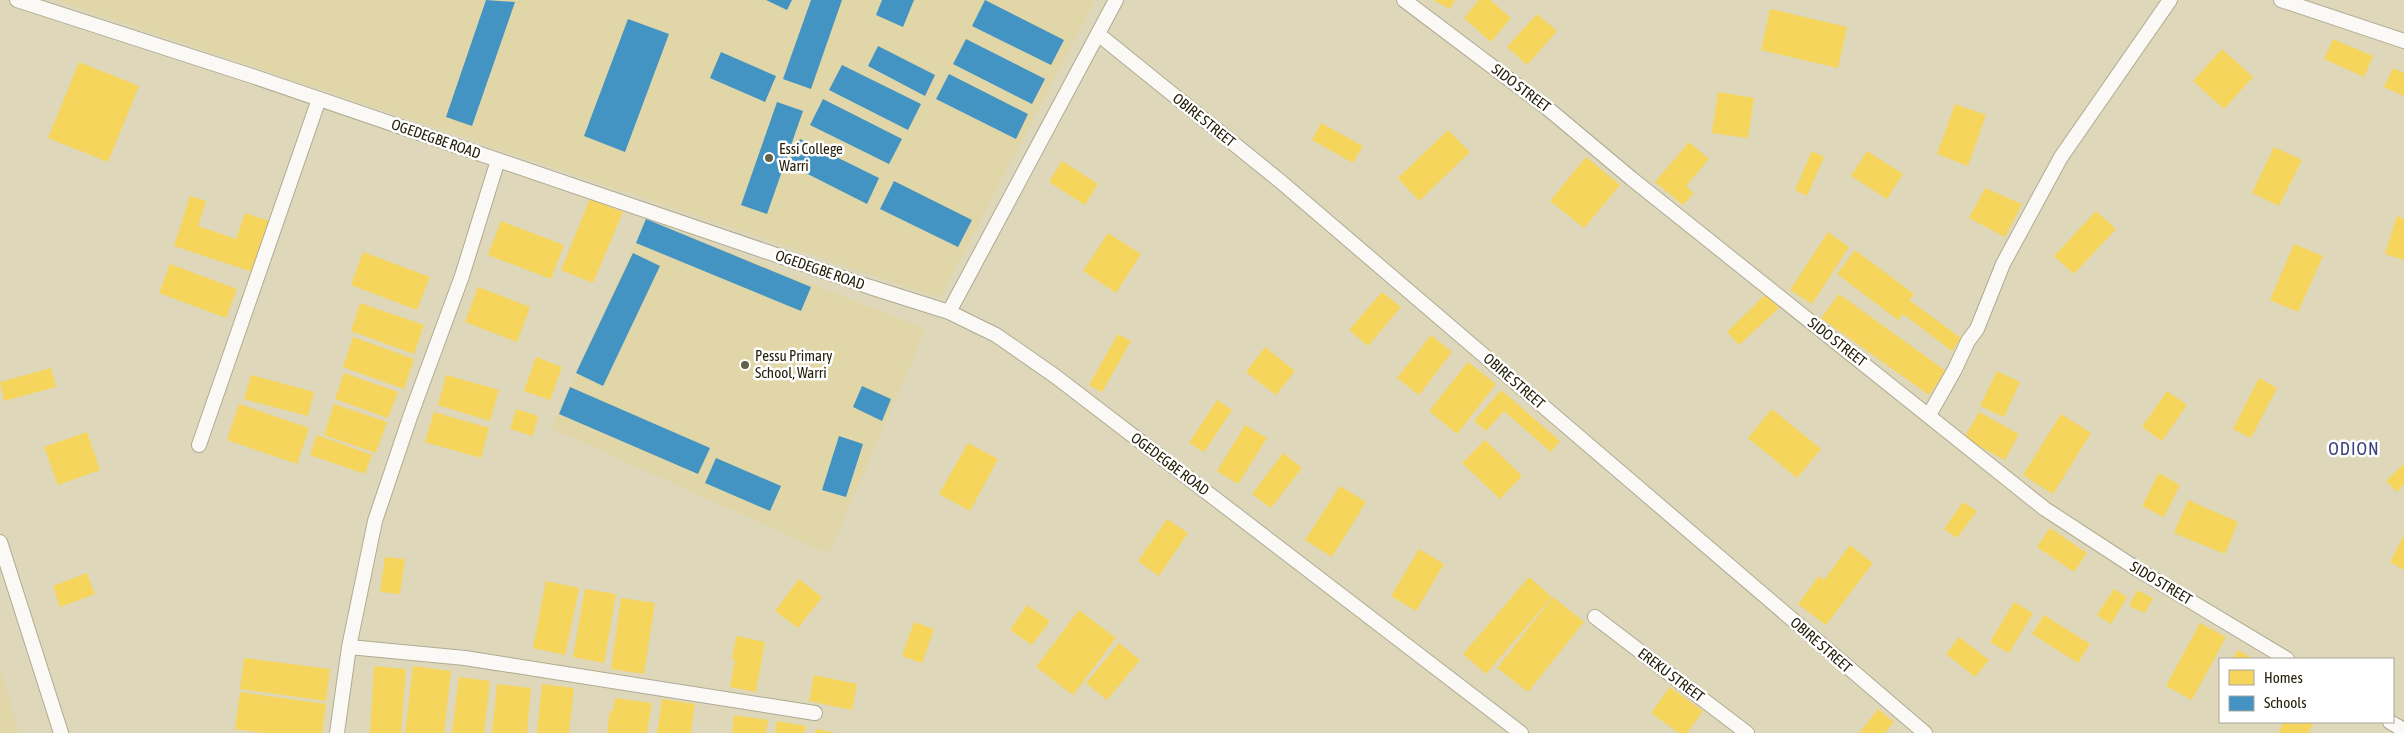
<svg xmlns="http://www.w3.org/2000/svg" width="2404" height="733" font-family="'Asap Condensed',sans-serif">
<rect width="100%" height="100%" fill="#ded7ba"/>
<!-- built -->
<path fill="#e1d6a7" d="M56,0H1096L940,298Z
M646,219L926,329L829,554L551,428Z
M0,665L19,733H0Z"/>
<!-- homes -->
<path fill="#f6d55c" d="M1433,0H1455L1450,9Z
M1479,0H1490L1511,18L1491,42L1464,18Z
M1770,9L1847,27L1838,68L1761,50Z
M1537,14L1557,31L1527,65L1507,47Z
M2333,39L2373,56L2364,77L2324,59Z
M2222,49L2253,77L2224,109L2193,81Z
M79,62L139,86L108,162L48,138Z
M2393,68L2404,73V96L2384,87Z
M1718,92L1754,98L1748,138L1712,133Z
M1955,104L1986,115L1968,166L1937,154Z
M1321,123L1363,146L1353,163L1312,140Z
M1448,130L1470,152L1419,201L1398,178Z
M1689,142L1709,159L1686,186L1694,193L1683,205L1655,182Z
M2274,147L2302,160L2279,206L2252,193Z
M1812,151L1824,157L1807,196L1795,190Z
M1867,151L1903,174L1887,199L1851,176Z
M1586,157L1620,185L1584,228L1550,201Z
M1062,161L1098,184L1085,205L1049,182Z
M1985,188L2022,204L2005,237L1969,218Z
M190,196L206,201L198,226L236,239L245,213L270,221L253,272L174,246Z
M590,199L623,212L593,283L561,270Z
M2096,211L2116,229L2074,274L2054,256Z
M2397,216L2404,219V260L2385,254Z
M501,221L564,245L551,279L488,255Z
M1828,232L1849,247L1812,304L1790,290Z
M1108,233L1141,254L1116,293L1083,271Z
M2294,244L2323,256L2298,312L2270,300Z
M1855,250L1914,294L1909,300L1961,338L1952,351L1903,314L1898,320L1837,274Z
M363,252L430,277L417,310L351,285Z
M170,264L237,289L226,318L159,293Z
M478,287L530,307L517,342L465,322Z
M1382,292L1401,307L1368,346L1349,330Z
M1766,294L1779,308L1739,345L1727,332Z
M1839,294L1946,371L1929,395L1821,318Z
M360,303L424,325L414,354L351,331Z
M1118,334L1131,341L1102,392L1089,385Z
M1431,335L1452,352L1419,395L1397,378Z
M353,337L414,359L404,389L343,367Z
M1265,347L1295,371L1276,395L1246,372Z
M536,357L562,367L550,400L524,391Z
M1468,362L1496,384L1457,434L1429,411Z
M51,368L56,387L4,401L0,382Z
M1997,371L2020,382L2004,417L1980,406Z
M344,373L398,392L388,418L335,399Z
M251,375L314,392L308,416L244,399Z
M446,375L499,390L490,421L438,405Z
M2259,378L2277,388L2251,438L2233,429Z
M1501,390L1560,441L1551,452L1504,411L1486,431L1474,421Z
M2167,391L2187,405L2162,441L2142,427Z
M1217,400L1232,410L1204,452L1189,443Z
M239,404L309,428L297,464L227,440Z
M334,404L387,422L376,453L324,435Z
M516,409L538,416L533,436L510,429Z
M1772,409L1821,449L1797,478L1748,438Z
M434,412L489,428L481,458L425,442Z
M1979,412L2019,434L2005,460L1964,438Z
M2061,414L2091,433L2053,494L2023,475Z
M1245,425L1267,438L1238,484L1217,471Z
M87,432L100,470L58,485L44,447Z
M317,435L372,455L365,474L310,455Z
M1485,440L1522,476L1500,499L1462,463Z
M968,443L998,459L970,511L939,494Z
M1283,453L1302,468L1271,508L1252,494Z
M2404,464V484L2397,492L2386,481Z
M2159,473L2180,485L2164,517L2142,506Z
M1340,486L1366,502L1332,557L1305,540Z
M2188,500L2238,522L2225,554L2174,533Z
M1963,502L1977,511L1957,538L1944,529Z
M1167,519L1188,533L1159,576L1138,561Z
M2050,528L2087,553L2074,572L2037,547Z
M2404,535V570L2390,562Z
M1850,545L1873,563L1826,625L1798,604L1819,576L1824,580Z
M1419,549L1444,564L1416,611L1391,596Z
M385,557L405,559L400,594L380,592Z
M87,573L95,594L60,607L53,586Z
M1529,577L1552,597L1486,674L1463,654Z
M799,579L822,597L798,628L775,611Z
M546,581L579,588L565,655L533,648Z
M585,589L616,594L604,663L573,657Z
M2114,589L2127,597L2111,624L2097,615Z
M2137,590L2153,598L2145,613L2129,606Z
M1553,597L1584,622L1528,692L1497,668Z
M621,598L655,603L644,674L611,669Z
M2014,602L2033,613L2009,653L1990,642Z
M1027,605L1050,621L1032,645L1010,630Z
M1079,610L1116,638L1073,695L1036,667Z
M2044,615L2090,644L2078,663L2032,634Z
M914,622L934,629L922,663L902,656Z
M2200,623L2226,637L2192,700L2166,686Z
M736,636L765,642L756,692L730,687L735,660L732,659Z
M1959,637L1989,660L1975,677L1946,654Z
M1119,643L1140,660L1107,700L1086,683Z
M2238,650L2254,659H2232Z
M244,658L330,669L326,701L240,689Z
M374,666L406,669L401,733H370Z
M413,666L451,671L444,733H405Z
M814,675L857,684L852,710L809,701Z
M459,677L490,681L484,733H452Z
M497,684L531,688L527,733H492Z
M542,684L574,688L569,733H537Z
M1670,687L1703,711L1687,733H1679L1651,713Z
M240,692L326,704L322,733H264L235,729Z
M615,698L652,703L647,733H607L610,711H613Z
M662,699L695,704L691,733H657Z
M1878,709L1894,722L1885,733H1859Z
M734,715L768,720L766,733H732Z
M777,721L806,726L804,733H775Z
M2283,722H2314L2308,733H2279Z
M816,729L833,732V733H815Z"/>
<!-- schools -->
<path fill="#4393c3" d="M486,0L515,2L472,126L446,117Z
M766,0H792L787,10Z
M811,0H842L811,89L783,79Z
M882,0H914L903,27L876,15Z
M985,0L1064,40L1051,65L972,26Z
M628,19L669,34L625,152L584,136Z
M966,39L1045,79L1032,104L953,64Z
M878,46L935,75L925,96L868,66Z
M721,52L776,76L765,102L710,78Z
M842,65L921,104L908,130L829,90Z
M949,74L1028,114L1016,139L936,99Z
M823,99L902,139L889,164L810,125Z
M777,102L803,111L767,214L741,205Z
M800,139L879,178L867,204L788,164Z
M894,181L972,220L958,247L880,209Z
M646,219L811,287L801,311L636,243Z
M633,253L660,266L603,386L576,373Z
M862,386L891,399L882,421L853,407Z
M570,387L710,448L698,474L559,414Z
M839,436L863,444L846,497L822,490Z
M716,458L781,486L770,511L705,483Z"/>
<g fill="none" stroke-linecap="round" stroke-linejoin="round">
<defs>
<path id="minor" d="M17,0L252,76L870,287L949,312L996,335L1055,376L1521,733
M1404,0L1546,107L1632,179L2045,509L2137,569L2287,659
M2281,0L2404,41
M1098,34L1280,181L1925,733
M949,312L1116,0
M1929,415L1955,369L1968,341L1977,329L2003,264L2061,157L2170,0
M199,445L319,99
M0,542L61,733
M1595,617L1747,733
M349,647L465,658L815,713
M2390,722L2404,730
M337,733L349,647L375,521L410,417L462,276L498,160"/>
</defs>
<!-- minor casing -->
<use href="#minor" stroke="#afaa92" stroke-width="16"/>
<!-- minor -->
<use href="#minor" stroke="#faf9f5" stroke-width="14"/>
</g>
<!-- markers -->
<g fill="#656048" stroke="#fff" stroke-width="2">
<circle cx="769" cy="158" r="5"/>
<circle cx="745" cy="365" r="5"/>
</g>
<g text-anchor="middle" stroke-width="5" stroke-linejoin="round" paint-order="stroke">
<!-- street labels -->
<g font-size="15" fill="#24200a" stroke="#fff">
<text transform="translate(1521 88) rotate(37)" y="5">SIDO STREET</text>
<text transform="translate(1204 120) rotate(39)" y="5">OBIRE STREET</text>
<text transform="translate(436 139) rotate(19)" y="5">OGEDEGBE ROAD</text>
<text transform="translate(820 270) rotate(19)" y="5">OGEDEGBE ROAD</text>
<text transform="translate(1837 342) rotate(38)" y="5">SIDO STREET</text>
<text transform="translate(1514 381) rotate(41)" y="5">OBIRE STREET</text>
<text transform="translate(1170 464) rotate(37)" y="5">OGEDEGBE ROAD</text>
<text transform="translate(2161 583) rotate(31)" y="5">SIDO STREET</text>
<text transform="translate(1821 645) rotate(41)" y="5">OBIRE STREET</text>
<text transform="translate(1671 675) rotate(37)" y="5">EREKU STREET</text>
</g>
<!-- poi labels -->
<g font-size="15" fill="#24200a" stroke="#fff" text-anchor="start">
<text x="779" y="154">Essi College<tspan x="779" dy="17">Warri</tspan></text>
<text x="755" y="361">Pessu Primary<tspan x="755" dy="17">School, Warri</tspan></text>
</g>
<!-- quarter labels -->
<g font-size="18" letter-spacing="1" fill="#3d427e" stroke="#fff">
<text x="2354" y="455">ODION</text>
</g>
</g>
<!-- legend -->
<rect x="2219" y="658" width="175" height="65" fill="#ffffff" stroke="#a7a69d"/>
<rect x="2229" y="670" width="25" height="15" fill="#f6d55c" stroke="#a7a69d"/>
<text x="2264" y="683" font-size="15" fill="#24200a">Homes</text>
<rect x="2229" y="696" width="25" height="15" fill="#4393c3" stroke="#a7a69d"/>
<text x="2264" y="708" font-size="15" fill="#24200a">Schools</text>
</svg>
